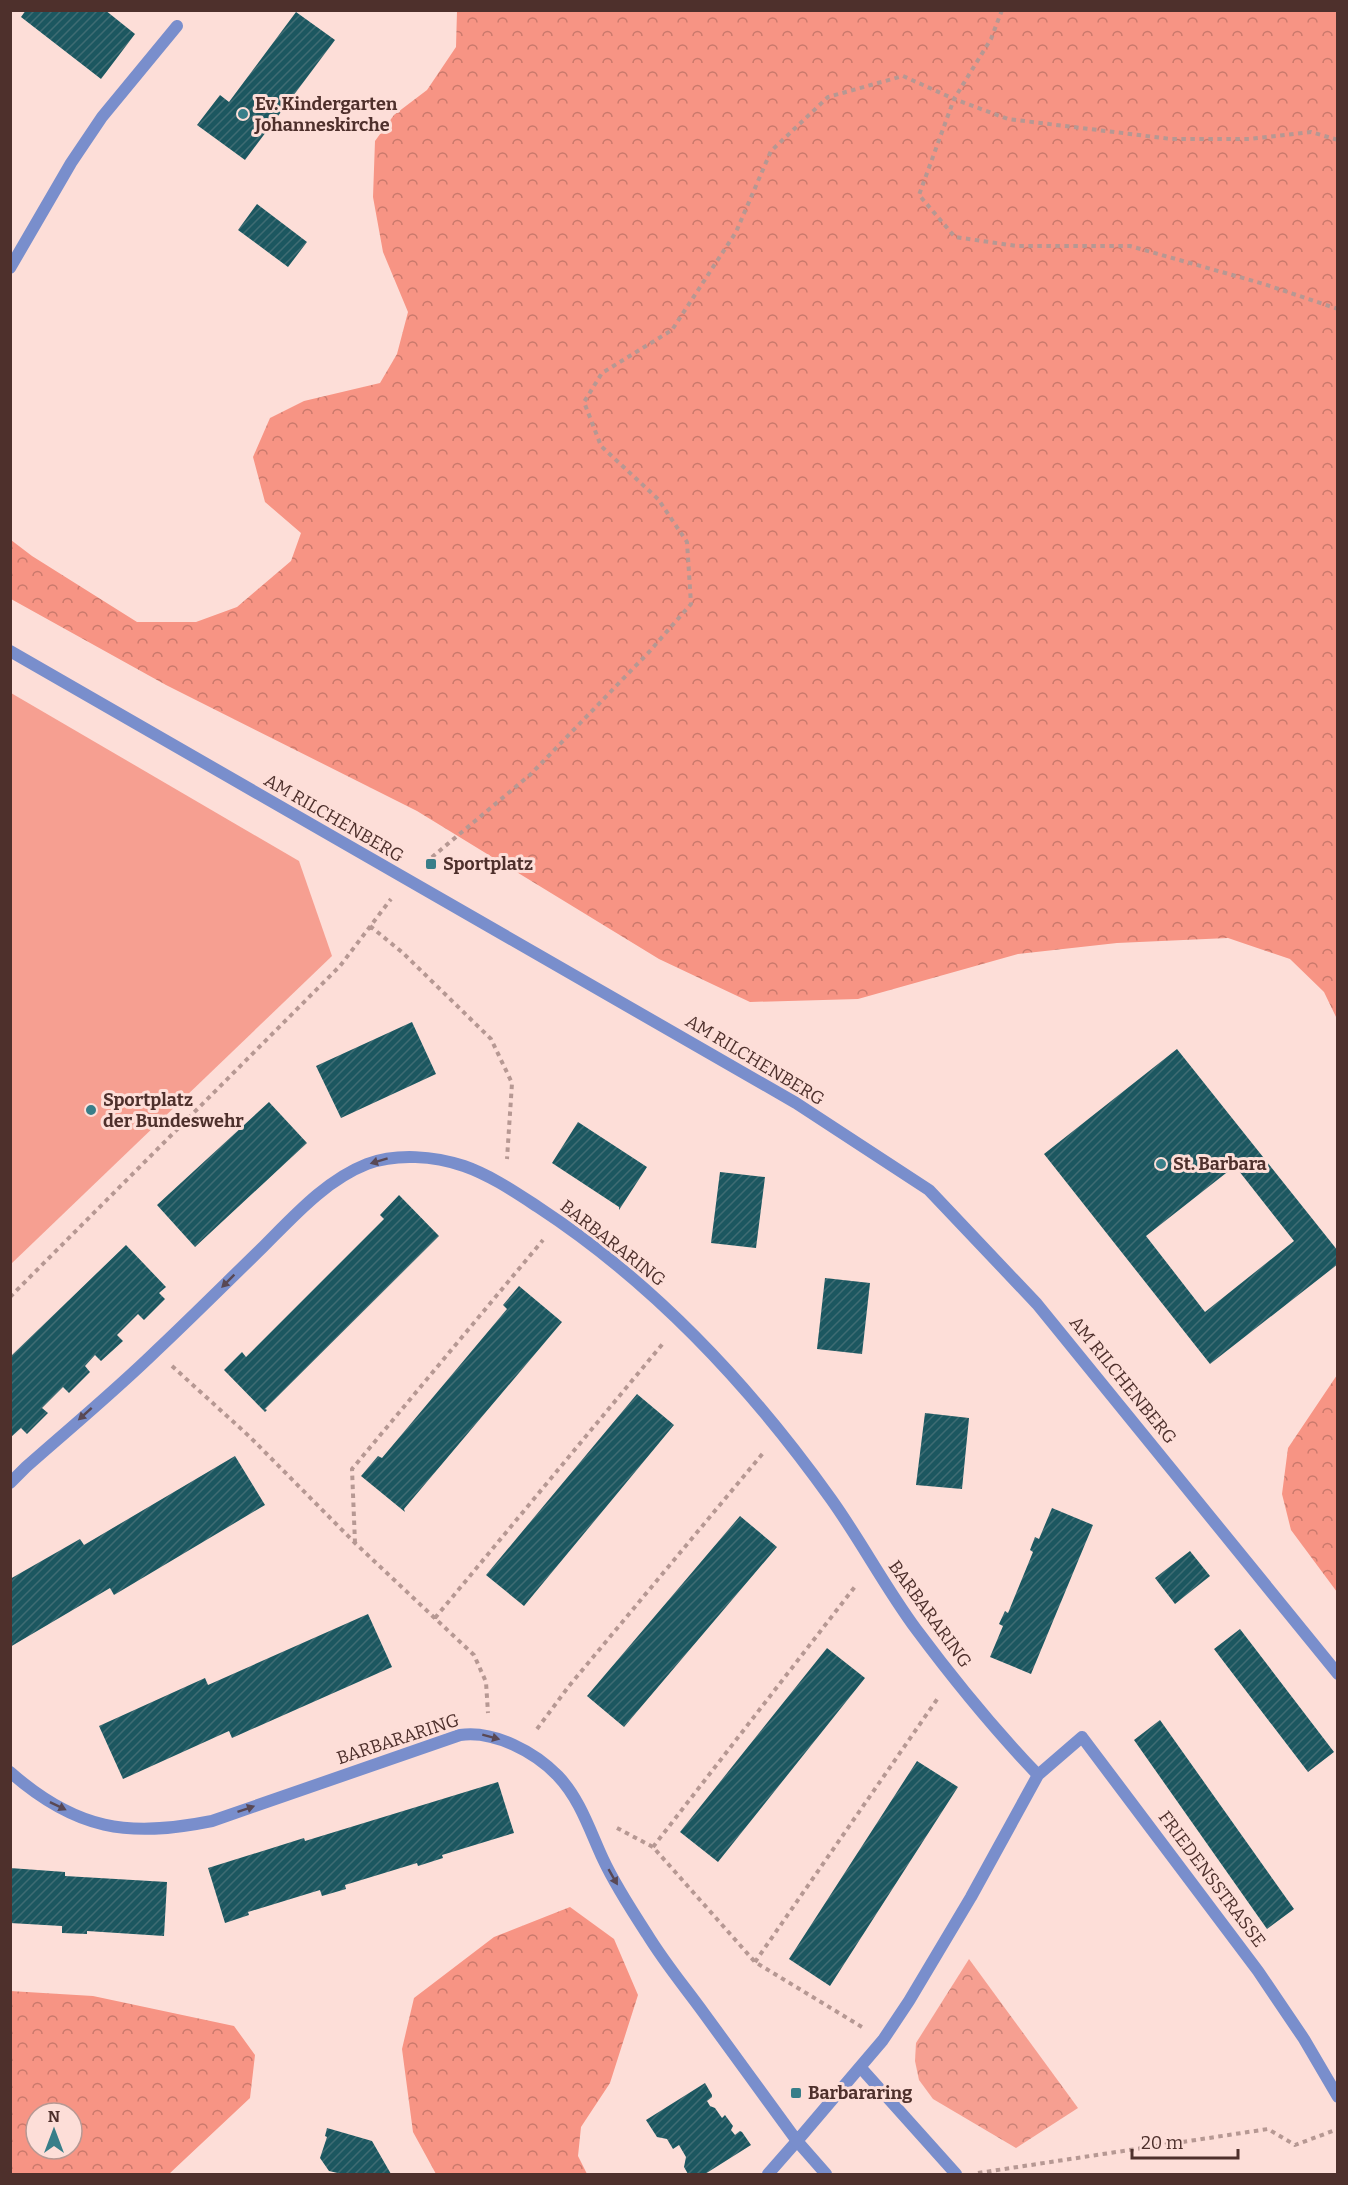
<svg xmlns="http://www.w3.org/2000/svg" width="1348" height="2185" font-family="Bitter,serif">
<defs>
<pattern id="forest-crowns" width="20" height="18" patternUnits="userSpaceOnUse" patternTransform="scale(1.5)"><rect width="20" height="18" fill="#f79484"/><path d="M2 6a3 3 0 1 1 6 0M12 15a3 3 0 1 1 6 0" fill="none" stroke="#ca796c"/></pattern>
<pattern id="park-crowns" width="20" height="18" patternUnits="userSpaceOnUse" patternTransform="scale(1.5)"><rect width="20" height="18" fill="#f69f91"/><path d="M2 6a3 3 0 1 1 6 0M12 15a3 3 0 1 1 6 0" fill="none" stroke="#c98277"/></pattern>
<pattern id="building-hatch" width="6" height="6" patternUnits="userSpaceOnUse" patternTransform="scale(1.5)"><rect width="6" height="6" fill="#1c5760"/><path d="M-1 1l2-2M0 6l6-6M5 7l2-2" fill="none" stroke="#3f6c73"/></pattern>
</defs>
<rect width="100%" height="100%" fill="#fdded8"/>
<!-- forest -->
<path fill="url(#forest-crowns)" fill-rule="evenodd" d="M457,11H1337V1019L1324,992L1290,959L1228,938L1117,943L1018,954L858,999L750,1002L659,959L417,811L166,685L11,599V540L32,556L137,622H196L237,607L291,561L301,533L265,502L253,457L270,418L304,401L380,383L397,354L408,312L383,252L373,197L375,141L394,115L427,90L456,47Z
M1337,1375V1592L1291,1530L1282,1494L1288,1448Z
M570,1907L614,1939L638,1995L610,2083L581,2127L578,2156L587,2174H436L413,2132L402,2049L414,1998L494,1937Z
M10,1991L93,1996L234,2026L255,2055L250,2098L169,2174H11ZM36,2113H72V2149H36Z"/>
<!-- park -->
<path fill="url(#park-crowns)" d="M969,1959L1078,2108L1016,2148L933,2099L919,2080L915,2061L916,2043Z"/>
<!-- pitch -->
<path fill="#f69f91" d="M11,693L299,861L332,956L11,1264Z"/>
<!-- building -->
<path fill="url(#building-hatch)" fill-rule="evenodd" d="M26,10H105L135,34L101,79L21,17Z
M296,12L335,40L245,160L197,125L220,95L229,102Z
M257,204L307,242L288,267L238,230Z
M412,1022L436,1074L341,1118L316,1066Z
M1177,1049L1338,1251V1264L1210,1364L1044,1154ZM1235,1166L1294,1241L1205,1312L1146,1236Z
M269,1102L307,1143L195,1247L157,1205Z
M578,1122L647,1167L619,1210V1207L552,1163Z
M720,1172L765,1177L756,1248L711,1243Z
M399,1195L439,1236L265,1409L267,1410L265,1412L224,1370L242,1352L246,1357L384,1219L380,1215Z
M126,1245L166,1287L159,1293L165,1299L144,1320L138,1314L117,1335L123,1341L101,1361L95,1355L85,1366L90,1372L69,1393L63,1387L42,1408L48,1413L27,1434L21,1428L10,1438V1357Z
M825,1278L870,1283L862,1354L817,1349Z
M519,1286L562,1322L404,1509L405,1512L361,1476L378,1456L382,1458L507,1309L503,1305Z
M637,1394L674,1425L524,1606L486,1575Z
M925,1413L969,1418L962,1489L916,1485Z
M235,1456L265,1505L114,1595L110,1588L10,1647V1579L80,1539L84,1545Z
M1052,1508L1093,1525L1031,1674L990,1657L1003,1626L999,1624L1005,1611L1008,1613L1033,1552L1030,1550L1035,1537L1039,1539Z
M740,1516L777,1547L624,1727L587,1696Z
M1190,1551L1210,1576L1175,1604L1155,1578Z
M368,1614L392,1667L232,1738L229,1731L123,1779L99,1726L205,1678L208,1685Z
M1240,1629L1334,1752L1308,1772L1214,1649Z
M827,1648L865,1678L718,1862L680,1832Z
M1160,1720L1294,1909L1267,1929L1134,1740Z
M917,1761L958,1787L830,1986L789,1959Z
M498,1782L514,1833L442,1855L443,1858L418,1866L417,1863L345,1885L346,1889L322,1896L320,1890L248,1912L249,1915L225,1923L208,1868L304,1838L305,1841Z
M10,1868L65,1872V1876L167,1882L164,1936L87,1931V1934L62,1933V1926L10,1923Z
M705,2083L712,2095V2097L707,2101L710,2106L715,2108L722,2118L725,2115L733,2126L731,2130L735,2135L740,2131L742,2132L751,2145L705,2174H688L684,2167L686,2157L679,2145L673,2149L667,2139L657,2137L646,2120Z
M327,2128L372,2141L391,2174H342L329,2171L320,2158L327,2137L325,2136Z"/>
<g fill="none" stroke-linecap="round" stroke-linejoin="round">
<!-- path -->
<path stroke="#b69893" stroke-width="4" stroke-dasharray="4.5 4.5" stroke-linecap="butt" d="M1002,10L991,39L954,99L919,195L955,237L1017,246H1130L1264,284L1338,309
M425,863L531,774L649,652L691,604L687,542L658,499L601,446L584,402L602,373L672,330L736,232L771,151L828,97L903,76L954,99L1008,119L1171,139H1249L1311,132L1338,140
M370,926L403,953L491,1039L512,1083L507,1159
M10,1297L340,966L391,899
M172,1366L250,1437L355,1543L474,1655L486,1682L488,1713
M355,1543L352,1469L543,1240
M435,1618L665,1341
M537,1729L569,1686L764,1452
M617,1828L653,1847L755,1962L862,2027
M653,1847L857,1584
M755,1962L938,1698
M978,2173L1268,2129L1295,2145L1338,2129"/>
<!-- lane -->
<path stroke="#798ecc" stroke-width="12" d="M10,268L71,163L102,117L177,26
M861,2068L956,2174
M768,2174L797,2141L826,2174"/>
<!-- street -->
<path stroke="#798ecc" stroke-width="12" d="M10,651L796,1103L929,1190L1037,1304L1338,1674
M10,1483L26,1467C69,1429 115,1391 157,1350C193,1316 228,1281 263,1247C294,1216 326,1180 367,1164C397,1153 434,1156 464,1166C490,1175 515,1192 538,1207C654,1283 751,1387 831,1499C861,1541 885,1587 916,1629C954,1680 994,1729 1038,1775
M10,1772C76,1830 128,1838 212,1821L460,1735C494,1730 535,1752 558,1776C580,1799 590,1831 603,1859C615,1885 632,1911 647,1934C664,1962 684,1986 703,2012C734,2055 766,2098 797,2141L883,2040L909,2001L971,1897L1038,1775L1082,1737L1258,1971L1304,2039L1338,2097"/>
</g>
<!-- one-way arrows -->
<defs><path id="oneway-solid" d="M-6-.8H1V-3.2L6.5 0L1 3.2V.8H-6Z" transform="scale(1.5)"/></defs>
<g fill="#594854">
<use href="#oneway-solid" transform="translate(379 1161) rotate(163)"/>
<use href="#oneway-solid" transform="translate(228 1281) rotate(135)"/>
<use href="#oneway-solid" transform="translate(85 1414) rotate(138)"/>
<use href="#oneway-solid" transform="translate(491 1737) rotate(15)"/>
<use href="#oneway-solid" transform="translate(58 1806) rotate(26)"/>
<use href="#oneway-solid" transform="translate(246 1809) rotate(-19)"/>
<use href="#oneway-solid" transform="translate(613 1877) rotate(60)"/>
</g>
<!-- markers -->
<g fill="#387e89" stroke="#fdded8" stroke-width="2">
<circle cx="243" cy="114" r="6"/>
<rect x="425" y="858" width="12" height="12" rx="3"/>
<circle cx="91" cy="1110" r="6"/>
<circle cx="1161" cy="1164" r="6"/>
<rect x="790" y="2087" width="12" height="12" rx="3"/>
</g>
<g text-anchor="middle" stroke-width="6" stroke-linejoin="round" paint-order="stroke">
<!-- poi labels -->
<g font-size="18" font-weight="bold" fill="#4e302c" stroke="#fdded8" text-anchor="start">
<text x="255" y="110">Ev. Kindergarten<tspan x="255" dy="21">Johanneskirche</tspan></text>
<text x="443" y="870">Sportplatz</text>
<text x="103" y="1106">Sportplatz<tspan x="103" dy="21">der Bundeswehr</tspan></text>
<text x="1173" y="1170">St. Barbara</text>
<text x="808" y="2099">Barbararing</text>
</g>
<!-- street labels -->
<g font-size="18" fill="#4e302c" stroke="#fdded8">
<text transform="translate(334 818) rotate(30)" y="6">AM RILCHENBERG</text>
<text transform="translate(755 1060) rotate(31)" y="6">AM RILCHENBERG</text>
<text transform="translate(613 1243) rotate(38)" y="6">BARBARARING</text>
<text transform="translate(1123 1380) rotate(51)" y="6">AM RILCHENBERG</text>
<text transform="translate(930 1614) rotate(54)" y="6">BARBARARING</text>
<text transform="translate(398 1739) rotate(-18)" y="6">BARBARARING</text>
<text transform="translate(1212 1879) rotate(53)" y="6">FRIEDENSSTRASSE</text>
</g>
</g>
<!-- border -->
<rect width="1348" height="2185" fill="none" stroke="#4e302c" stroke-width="24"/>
<!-- north arrow -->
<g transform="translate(54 2131)"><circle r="28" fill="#fdded8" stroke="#b79893" stroke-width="1.5"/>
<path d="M0-4.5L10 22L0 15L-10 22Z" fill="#387e89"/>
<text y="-9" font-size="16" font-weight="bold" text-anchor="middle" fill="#4e302c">N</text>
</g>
<!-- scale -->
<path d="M1132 2149v9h106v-9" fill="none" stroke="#4e302c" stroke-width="3"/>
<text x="1141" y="2149" font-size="18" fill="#4e302c" stroke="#fdded8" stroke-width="4.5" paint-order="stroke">20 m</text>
</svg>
